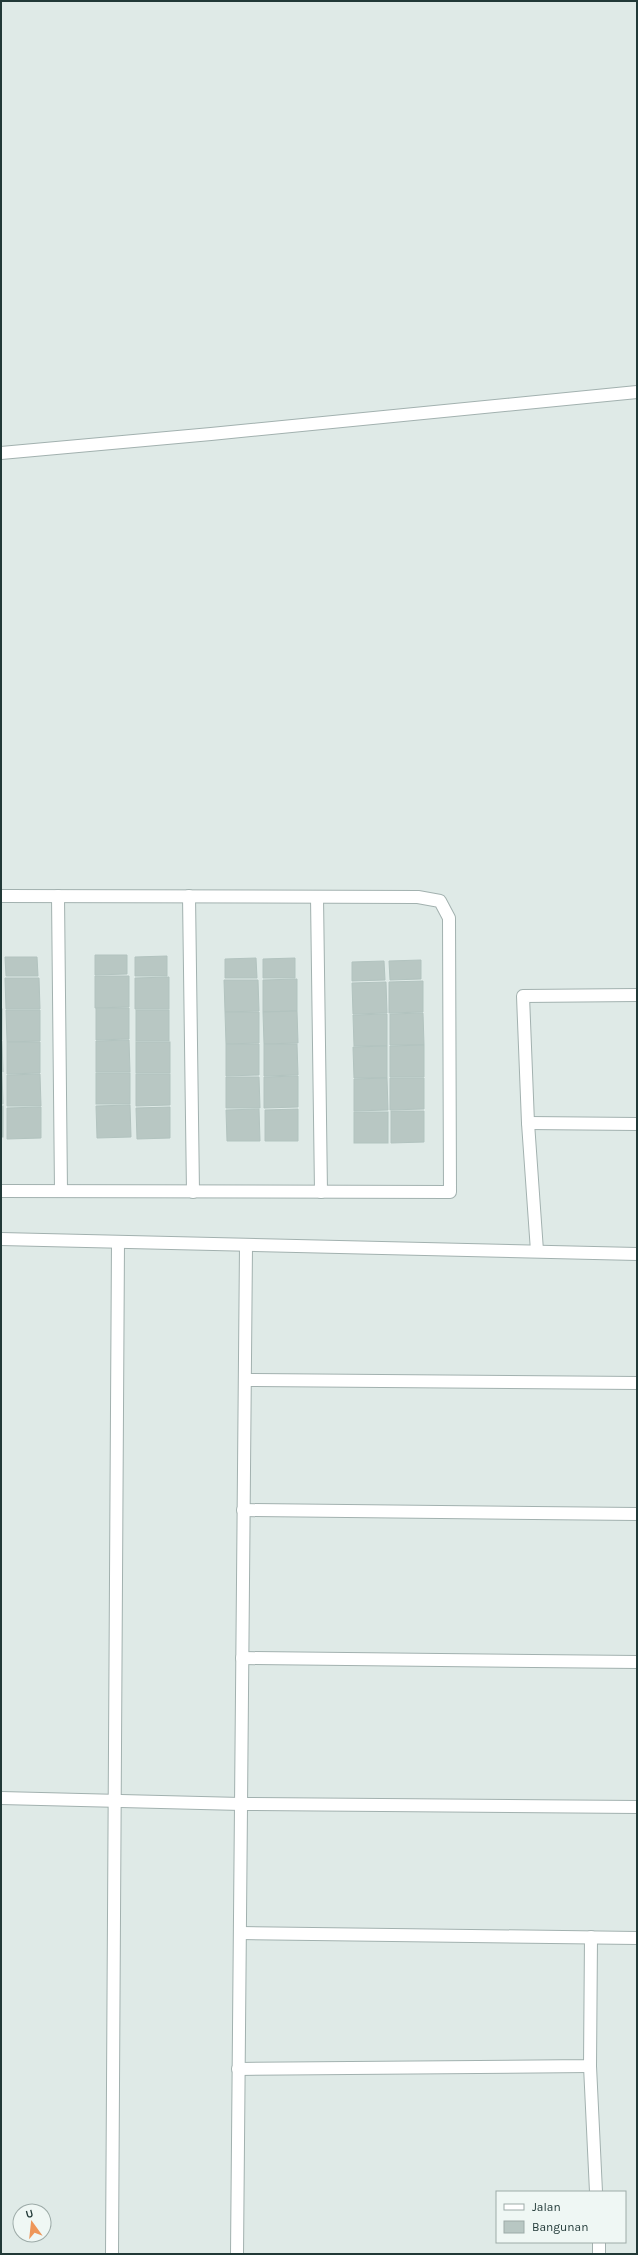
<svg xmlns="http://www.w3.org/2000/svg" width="638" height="2255" font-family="Karla,sans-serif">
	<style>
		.building { fill: #b8c7c3; stroke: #b2c3bf }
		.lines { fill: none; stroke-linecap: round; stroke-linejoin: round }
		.minor-casing { stroke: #a2b1af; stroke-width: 14 }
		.minor { stroke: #fff; stroke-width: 12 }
	</style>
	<rect width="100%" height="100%" fill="#dfeae7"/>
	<g class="building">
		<path d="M95 955H127V974L95 975Z"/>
		<path d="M167 956V976H135V957Z"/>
		<path d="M5 957H37L38 976H6Z"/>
		<path d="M256 958 257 978H225V959Z"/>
		<path d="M295 958V978H263V959Z"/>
		<path d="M421 960V979L390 980 389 961Z"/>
		<path d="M384 961 385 980 352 981V962Z"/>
		<path d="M95 976H129V1007L95 1008Z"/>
		<path d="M169 977V1009H135V978Z"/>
		<path d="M5 978H39L40 1009H6Z"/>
		<path d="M297 979V1011L263 1012V980Z"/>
		<path d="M224 980H258L259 1011 225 1012Z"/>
		<path d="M423 981V1012L389 1013V982Z"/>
		<path d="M386 982 387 1013 353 1014 352 983Z"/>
		<path d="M96 1008H129V1039L96 1040Z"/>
		<rect x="1" y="1009" width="1" height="31"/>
		<path d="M6 1010H40V1041L7 1042Z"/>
		<rect x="136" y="1010" width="33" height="31"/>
		<path d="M297 1011 298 1043 264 1044 263 1012Z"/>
		<path d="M225 1012H259V1043L226 1044Z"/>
		<path d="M423 1013 424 1045H390V1014Z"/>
		<path d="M387 1014V1046H354L353 1015Z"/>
		<path d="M129 1040 130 1072H96V1041Z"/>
		<path d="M1 1041H2L3 1072H1Z"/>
		<path d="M7 1042H40V1073L7 1074Z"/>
		<rect x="136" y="1042" width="34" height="31"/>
		<path d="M226 1044H259V1075L226 1076Z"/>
		<path d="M264 1044H297L298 1075 264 1076Z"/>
		<path d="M424 1045V1077H390V1046Z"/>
		<path d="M387 1046V1078H354L353 1047Z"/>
		<path d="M1 1073H2L3 1104H1Z"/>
		<rect x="96" y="1073" width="34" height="31"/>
		<path d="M40 1074 41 1106H7V1075Z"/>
		<path d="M136 1074H170V1105L136 1106Z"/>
		<path d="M298 1076V1107L264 1108V1077Z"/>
		<path d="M226 1077H259L260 1108H226Z"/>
		<path d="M387 1078 388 1110 354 1111V1079Z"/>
		<path d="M390 1078H424V1109L390 1110Z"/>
		<path d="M130 1105 131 1137 97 1138 96 1106Z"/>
		<rect x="1" y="1106" width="2" height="31"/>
		<path d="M41 1107V1138L7 1139V1108Z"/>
		<path d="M170 1107V1138L137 1139 136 1108Z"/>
		<path d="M259 1109 260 1141H227L226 1110Z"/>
		<path d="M298 1109V1141H265V1110Z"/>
		<path d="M391 1111H424V1142L391 1143Z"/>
		<rect x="354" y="1112" width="34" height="31"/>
	</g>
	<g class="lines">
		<defs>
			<g id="minor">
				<path d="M1 453 211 434 637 392"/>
				<path d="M1 896 418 897 440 901 449 918 450 1192 1 1191"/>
				<path d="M58 896 61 1191"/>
				<path d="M189 896 193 1192"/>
				<path d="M317 897 321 1192"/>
				<path d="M528 1123 637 1124"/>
				<path d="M1 1239 637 1254"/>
				<path d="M537 1251 528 1123 523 996 637 995"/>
				<path d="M245 1380 637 1383"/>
				<path d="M243 1510 637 1514"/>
				<path d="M242 1658 637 1662"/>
				<path d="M1 1798 241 1804 637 1807"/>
				<path d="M240 1933 637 1938"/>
				<path d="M590 2066 596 2192"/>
				<path d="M238 2069 590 2066 591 1937"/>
				<path d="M599 2242V2254"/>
				<path d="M112 2254 118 1242"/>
				<path d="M237 2254 246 1246"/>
			</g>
		</defs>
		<use href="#minor" class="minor-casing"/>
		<use href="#minor" class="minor"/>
	</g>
	<rect width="638" height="2255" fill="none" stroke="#213937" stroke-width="4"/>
	<rect x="496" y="2191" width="130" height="52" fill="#eff7f4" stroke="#9daba8"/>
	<rect x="504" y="2204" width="20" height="6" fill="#ffffff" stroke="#9daba8"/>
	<text x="532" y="2211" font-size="12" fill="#213937">Jalan</text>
	<rect x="504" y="2221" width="20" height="12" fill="#b8c7c3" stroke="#9daba8"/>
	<text x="532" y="2231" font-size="12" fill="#213937">Bangunan</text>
	<g transform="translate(32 2223) rotate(345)"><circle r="19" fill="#eff7f4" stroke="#9daba8"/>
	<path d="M0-3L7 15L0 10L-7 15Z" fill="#ee9659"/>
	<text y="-6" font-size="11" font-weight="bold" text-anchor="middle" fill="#213937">U</text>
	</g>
</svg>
